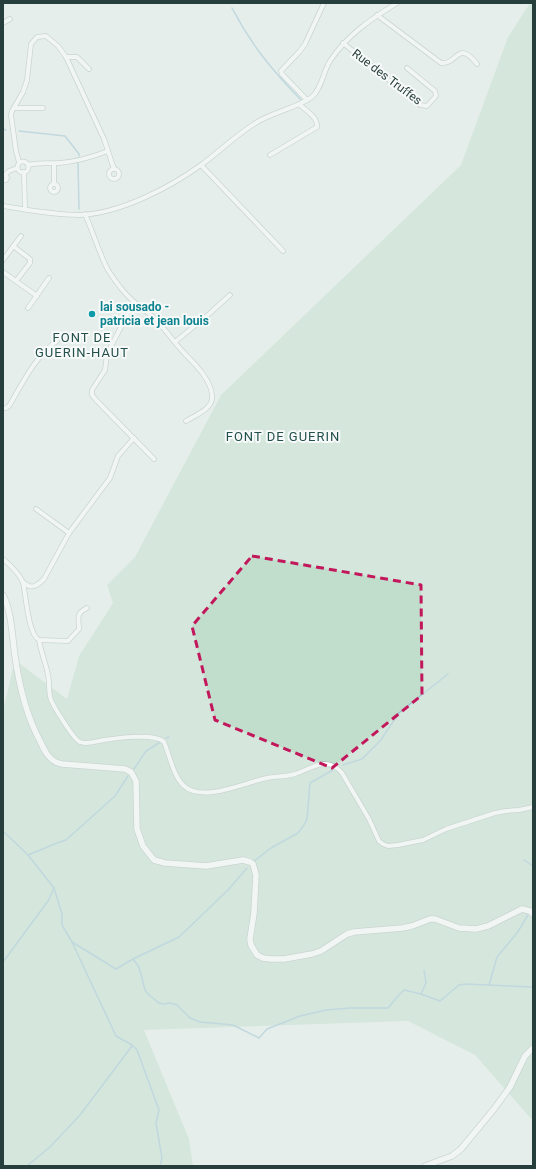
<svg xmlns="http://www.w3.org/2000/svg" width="536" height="1169" font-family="Roboto,sans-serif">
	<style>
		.green { fill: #c1ddcc }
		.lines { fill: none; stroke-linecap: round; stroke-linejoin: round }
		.stream { stroke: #93bdce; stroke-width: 1.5 }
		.minor-casing { stroke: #a9b6b3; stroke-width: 5.5 }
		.tertiary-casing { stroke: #a9b6b3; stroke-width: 7 }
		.minor { stroke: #fff; stroke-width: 4 }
		.tertiary { stroke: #fff; stroke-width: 5.5 }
		.marked { fill: none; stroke: #c2185b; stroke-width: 3; stroke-dasharray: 8 5; stroke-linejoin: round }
		.culture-dot { fill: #0f9aa8; stroke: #f7faf9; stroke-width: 1.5 }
		.labels { text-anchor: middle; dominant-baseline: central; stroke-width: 4; stroke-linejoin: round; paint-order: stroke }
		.street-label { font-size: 12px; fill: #263f3c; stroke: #f7faf9 }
		.culture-label { font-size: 12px; font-weight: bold; fill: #0d838f; stroke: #f7faf9; text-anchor: start }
		.neighbourhood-label { font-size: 13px; letter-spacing: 1px; fill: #23504b; stroke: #f7faf9 }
	</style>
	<rect width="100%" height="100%" fill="#e6eeeb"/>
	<path class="green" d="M530 3H533V1121L475 1055 408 1021 144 1030 189 1139 193 1166H3V710L15 660 67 699 79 656 113 603 107 585 135 557 221 395 461 165 508 37Z"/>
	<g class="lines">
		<g class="stream">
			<path d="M232 8C252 46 272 70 301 100"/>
			<path d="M3 129 6 130"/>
			<path d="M19 131 65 136 79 154V156"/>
			<path d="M78 163 79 209"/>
			<path d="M166 738 169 737"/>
			<path d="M343 765 362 759 380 741 399 713 448 674"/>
			<path d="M134 769 146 751 159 743"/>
			<path d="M3 831 28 855 54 888 62 914V925L72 942 116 1036 132 1045 137 1050 159 1110 156 1123 162 1158 160 1166"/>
			<path d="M28 855 57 843 66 840 115 796 128 776"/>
			<path d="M524 860 533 866"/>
			<path d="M253 862 271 848 298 833 304 825 307 819 310 783 333 770"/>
			<path d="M72 942 116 969 133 959 139 967 145 990 149 995 159 1003 163 1004 170 1003 177 1005 190 1018 200 1022 233 1025 259 1038 267 1029 300 1016 326 1010 350 1008H388L398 996 404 990 421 994 440 1001 459 985 466 984 533 987"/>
			<path d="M133 959 179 937 228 890 247 868"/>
			<path d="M3 962 48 901 54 888"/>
			<path d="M489 985 497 957 517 933 528 915"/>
			<path d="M421 994 426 983 424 970"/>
			<path d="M27 1166 50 1147 80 1115 132 1046"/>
		</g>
		<defs>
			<g id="minor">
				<path d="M377 15 441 63C458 65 457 39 477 64"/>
				<path d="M3 23 10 19"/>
				<path d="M343 43 420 105 427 106 436 96 435 91 407 68"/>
				<path d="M66 57H77L89 69"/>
				<path d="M307 100 282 74 281 71 300 51 305 44 324 3"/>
				<path d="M14 108H43"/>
				<path d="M270 155 317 127C318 117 305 110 299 104"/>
				<circle cx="23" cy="167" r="5.5"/>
				<path d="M19 162 16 151 11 115 12 111 23 92 27 80 31 44 37 37 46 36 58 46 66 57 104 139 114 169"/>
				<path d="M54 164V184"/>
				<path d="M28 165C39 162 49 164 59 163 76 162 92 157 108 151"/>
				<path d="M201 165 283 251"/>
				<circle cx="114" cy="174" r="5"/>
				<path d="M24 172 25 209"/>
				<path d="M5 175 9 171 17 168"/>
				<path d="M3 180H6L7 178 6 175H4"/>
				<circle cx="54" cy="188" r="4"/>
				<path d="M3 206C28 210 54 215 79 215 119 214 169 188 201 165 219 152 235 136 254 124 272 112 295 109 312 97 322 88 323 72 330 61 347 35 371 19 397 3"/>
				<path d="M85 214C93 232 99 253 108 270 115 281 124 293 133 301 141 307 149 313 156 320 167 331 175 344 186 355 196 365 213 382 212 398 212 409 194 416 186 421"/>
				<path d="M13 246 30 259V263L16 281"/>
				<path d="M3 260 21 236"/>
				<path d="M3 272 37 296"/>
				<path d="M134 302 107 354 105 370 92 390V395L96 400 154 459"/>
				<path d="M28 308 49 278"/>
				<path d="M175 342 209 314 230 295"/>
				<path d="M3 408H6L9 406C22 384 36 355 57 341"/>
				<path d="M36 509 69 533"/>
				<path d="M3 559C10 565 20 574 23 583 26 595 28 634 39 640L68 641 79 629C79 618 75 614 87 608"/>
				<path d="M23 582C31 590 37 586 44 579L69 533 110 478 118 456 134 438"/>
				<path d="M39 640C41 653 46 663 48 675 50 684 48 692 51 700 54 707 74 740 80 742 87 745 97 741 104 740 117 738 155 733 164 742 170 756 173 776 184 786 203 803 246 782 267 778 276 776 286 777 295 774 311 769 327 755 342 773L369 819 379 841 383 844 388 846 398 845 423 840 446 829 495 813 506 811 519 810 533 807"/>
			</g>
			<g id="tertiary">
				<path d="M3 595C12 613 12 636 15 656 19 685 26 715 40 741 45 752 50 762 62 764L125 769 131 772 136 781 137 829 143 846 154 860 165 863 206 866 243 860 250 862 253 864 256 875 254 913 250 939 251 945 257 955 263 958 271 959H284L312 954 321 951 347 934 354 932 402 928 412 926 430 919H435L459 928 476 929 488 926 522 909 530 911 533 914"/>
				<path d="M425 1166 452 1156 461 1149 494 1109 510 1087 525 1056 533 1048"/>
			</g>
		</defs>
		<use href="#minor" class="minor-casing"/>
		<use href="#tertiary" class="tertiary-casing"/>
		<use href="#minor" class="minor"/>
		<use href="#tertiary" class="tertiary"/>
	</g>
	<path d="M0 0H536V1169H0ZM252 556 421 585 422 695 332 768 215 720 192 626Z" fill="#e6eeeb" fill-opacity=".55" fill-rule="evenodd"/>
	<path class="marked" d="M252 556 421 585 422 695 332 768 215 720 192 626Z"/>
	<circle class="culture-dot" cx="92" cy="314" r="4"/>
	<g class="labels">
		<g class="street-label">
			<text transform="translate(387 77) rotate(37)">Rue des Truffes</text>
		</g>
		<g class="culture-label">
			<text x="100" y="307">lai sousado -<tspan x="100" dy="14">patricia et jean louis</tspan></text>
		</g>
		<g class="neighbourhood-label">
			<text x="82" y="337">FONT DE<tspan x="82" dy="15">GUERIN-HAUT</tspan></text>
			<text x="283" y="436">FONT DE GUERIN</text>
		</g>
	</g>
	<rect width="536" height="1169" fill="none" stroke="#263f3c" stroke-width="8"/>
</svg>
